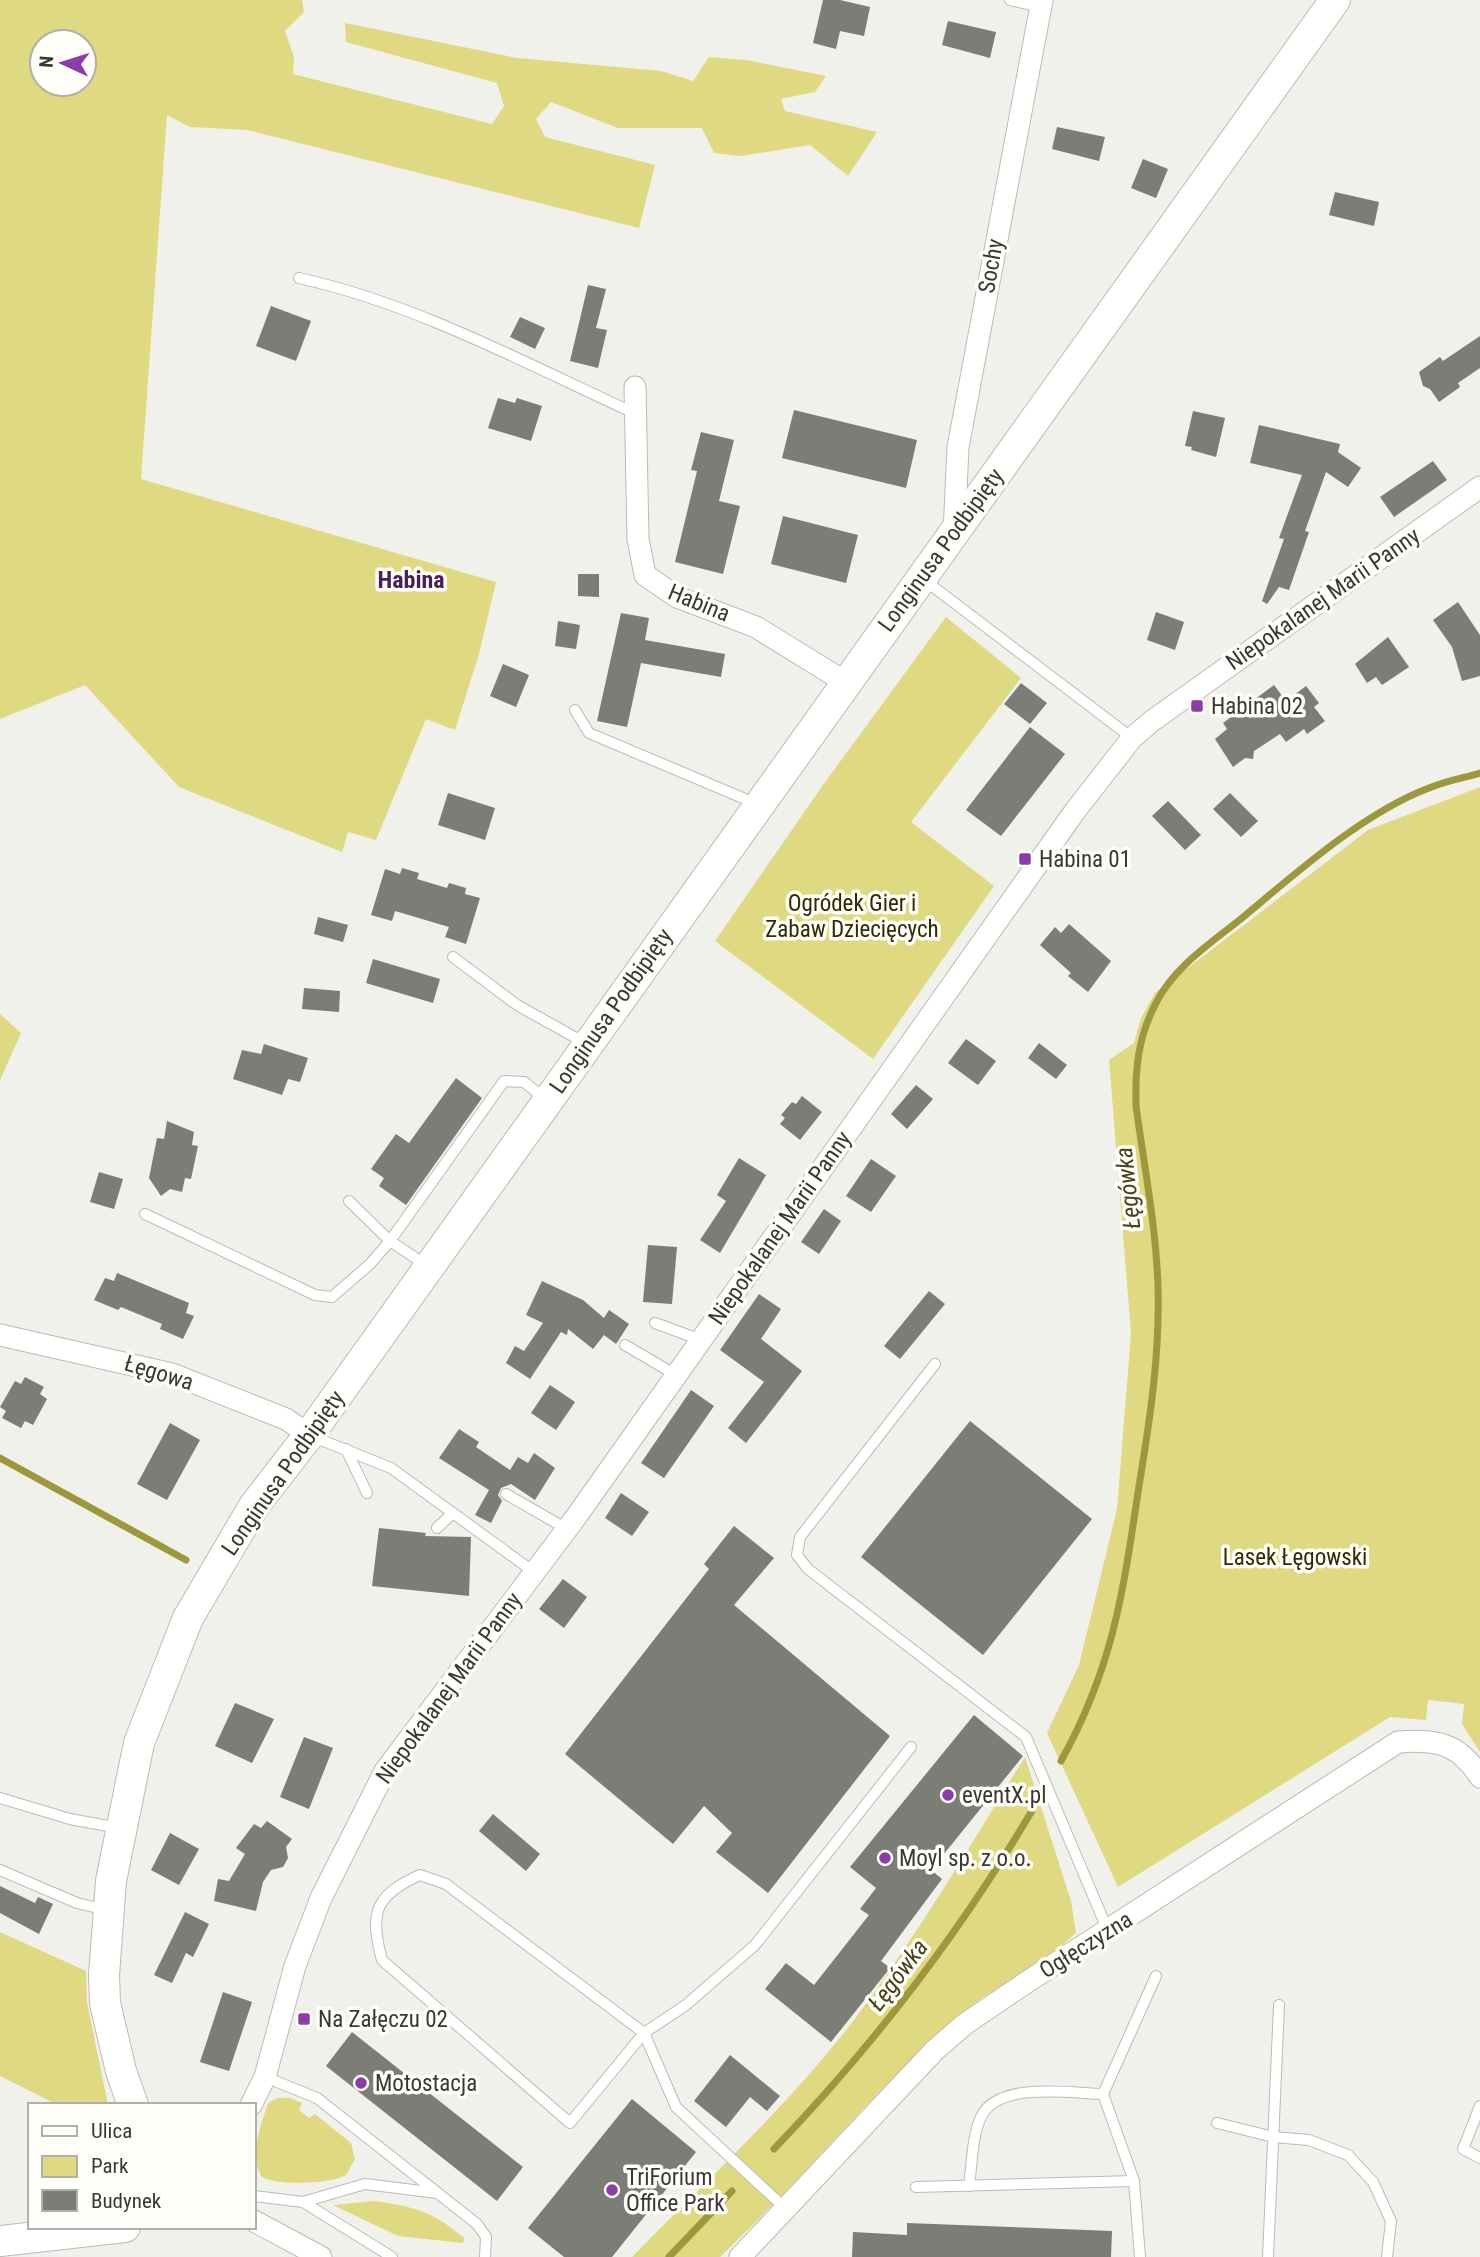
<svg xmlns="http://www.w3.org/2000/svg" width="1480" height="2257" font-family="'Roboto Condensed',sans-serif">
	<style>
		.green { fill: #dfd982; fill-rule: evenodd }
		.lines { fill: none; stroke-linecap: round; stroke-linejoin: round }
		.stream { stroke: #9e983d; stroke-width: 7 }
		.building { fill: #7d7d78 }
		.lane-casing { stroke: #bbbbb5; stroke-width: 12 }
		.street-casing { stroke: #bbbbb5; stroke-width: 23 }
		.secondary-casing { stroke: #bbbbb5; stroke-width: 32 }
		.lane { stroke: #fff; stroke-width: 10 }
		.street { stroke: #fff; stroke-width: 21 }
		.secondary { stroke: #fff; stroke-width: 30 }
		.poi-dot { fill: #8c3bab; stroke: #fffef9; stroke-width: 2.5 }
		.labels { text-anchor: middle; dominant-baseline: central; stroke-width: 7; stroke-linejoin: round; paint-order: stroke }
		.street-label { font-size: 23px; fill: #383836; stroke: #fffef9 }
		.poi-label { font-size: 23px; fill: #383836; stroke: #fffef9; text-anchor: start }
		.park-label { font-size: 23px; fill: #2f2c04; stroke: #fffef9 }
		.neighbourhood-label { font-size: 24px; font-weight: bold; fill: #462056; stroke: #fffef9 }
		.water-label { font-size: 24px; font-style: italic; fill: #44411b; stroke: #fffef9 }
	</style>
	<rect width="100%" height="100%" fill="#f1f1eb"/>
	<g class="green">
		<path d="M0 0H302L304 12 285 31 294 57 293 74 492 124 504 106 497 83 346 42 345 23 517 58 661 71 693 81 709 57 746 60 826 76 815 92 781 99 785 111 877 132 848 176 810 145 741 156 714 153 702 128H618L551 102 536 119 545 137 655 165 639 228 247 130 190 127 167 115 141 479 496 582 479 654 455 730 426 719 376 840 348 832 342 852 179 787 85 685 0 719ZM42 42H84V84H42Z"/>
		<path d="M946 617 1021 678 911 822 994 886 873 1059 715 941 823 785Z"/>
		<path d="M1480 787V1752L1462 1724 1464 1704 1428 1700 1426 1720 1390 1717 1118 1887 1047 1733 1079 1665 1117 1509 1131 1333 1109 1060 1134 1043 1141 1018 1155 993 1368 830Z"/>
		<path d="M0 1014 21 1033 0 1080Z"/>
		<path d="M1025 1757 1071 1901 1076 1933C1040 1966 988 1989 951 2022 869 2096 800 2182 720 2257H632C708 2179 791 2103 857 2016 918 1934 971 1844 1025 1757Z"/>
		<path d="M0 1932 86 1971 87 2002 108 2105H58L0 2076Z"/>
		<path d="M278 2098H290L302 2103 299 2110 309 2118 315 2114 351 2143 355 2159 346 2175C332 2184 276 2186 262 2177 248 2155 261 2126 268 2103Z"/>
		<path d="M374 2201C415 2207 432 2211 464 2238L463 2243 398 2236 333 2205Z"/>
	</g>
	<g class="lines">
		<g class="stream">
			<path d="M0 1458 186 1560"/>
			<path d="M1061 1761C1114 1665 1123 1592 1139 1486 1150 1419 1160 1354 1158 1286 1156 1226 1144 1165 1136 1106 1135 1069 1138 1037 1156 1003 1174 967 1211 943 1242 918 1296 873 1363 813 1429 788 1445 781 1463 778 1480 773"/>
			<path d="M774 2149C873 2046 960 1933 1033 1809"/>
			<path d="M669 2257 732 2191"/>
		</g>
	</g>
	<g class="building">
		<path d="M823 0H840L870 7 864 36 840 31 836 49 813 43Z"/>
		<path d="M948 21 996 32 990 58 942 45Z"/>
		<path d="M1057 127 1105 137 1099 161 1052 149Z"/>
		<path d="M1143 159 1168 169 1156 198 1131 188Z"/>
		<path d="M1335 192 1379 202 1374 226 1329 215Z"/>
		<path d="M588 285 606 289 596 328 607 330 598 368 570 361Z"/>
		<path d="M271 306 311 321 296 361 256 346Z"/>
		<path d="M520 317 545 328 535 349 510 337Z"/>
		<path d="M1480 336V368L1458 383 1460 387 1439 402 1430 389 1423 386 1419 372 1440 357 1443 361Z"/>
		<path d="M498 398 515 403 517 398 542 406 531 441 488 428Z"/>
		<path d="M794 410 917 440 906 488 782 458Z"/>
		<path d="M1193 411 1225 418 1216 457 1191 450 1192 447 1185 446Z"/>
		<path d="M1259 425 1340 444 1338 452 1361 468 1348 487 1326 472 1305 531 1309 532 1289 590 1279 587 1267 604 1262 601 1284 539 1279 538 1302 475 1250 463Z"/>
		<path d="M701 432 734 440 719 501 740 506 723 574 675 562 697 471 691 470Z"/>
		<path d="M1433 461 1447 480 1394 517 1380 497Z"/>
		<path d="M783 516 858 535 846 583 771 564Z"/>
		<path d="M578 574H599V597L578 596Z"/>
		<path d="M1458 602 1480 635V676L1462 681 1452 647 1433 620Z"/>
		<path d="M1156 612 1184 622 1175 650 1147 640Z"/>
		<path d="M621 613 649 618 645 640 725 654 721 677 641 663 627 727 597 721Z"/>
		<path d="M558 621 580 625 576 649 555 646Z"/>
		<path d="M1388 637 1409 667 1382 685 1376 677 1367 683 1355 664Z"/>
		<path d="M503 664 529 675 516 707 490 696Z"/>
		<path d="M1021 683 1047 703 1030 724 1004 704Z"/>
		<path d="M1274 685 1286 701 1306 686 1319 703 1314 707 1325 721 1307 734 1304 729 1286 742 1280 734 1254 751 1253 759 1245 758 1233 767 1215 739 1227 729 1223 723Z"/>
		<path d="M1030 727 1065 754 1001 836 966 810Z"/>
		<path d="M448 793 495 808 485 840 438 825Z"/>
		<path d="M1230 793 1258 821 1241 837 1213 809Z"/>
		<path d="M1168 801 1201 835 1185 850 1152 816Z"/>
		<path d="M402 868 419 873 417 879 447 888 449 883 466 888 465 894 480 898 466 944 445 937 449 927 395 911 392 921 371 915 385 869 400 874Z"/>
		<path d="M318 917 348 925 343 942 314 934Z"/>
		<path d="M1069 924 1111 961 1088 992 1068 976 1071 973 1040 945 1055 927 1061 933Z"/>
		<path d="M373 959 440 979 433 1003 366 983Z"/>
		<path d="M304 988 340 991 339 1012 302 1009Z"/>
		<path d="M966 1039 996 1061 978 1085 948 1063Z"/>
		<path d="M1039 1043 1067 1065 1056 1079 1028 1058Z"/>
		<path d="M264 1044 308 1058 300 1082 288 1079 282 1095 233 1079 242 1050 261 1054Z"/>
		<path d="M456 1078 482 1098 406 1205 379 1186 384 1178 371 1169 396 1134 409 1143Z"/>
		<path d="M916 1085 933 1099 907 1129 891 1114Z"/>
		<path d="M802 1096 822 1112 800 1140 780 1124 785 1118 781 1115 792 1102 796 1104Z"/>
		<path d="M167 1121 194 1132 192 1145 198 1146 191 1179 185 1178 182 1192 170 1189 161 1196 149 1178 157 1138 164 1139Z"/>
		<path d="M739 1158 766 1175 720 1253 700 1240 726 1201 717 1195Z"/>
		<path d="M871 1159 896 1176 871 1212 846 1196Z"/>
		<path d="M99 1172 123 1179 114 1209 90 1202Z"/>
		<path d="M824 1209 841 1221 819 1254 801 1242Z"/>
		<path d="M648 1245 677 1247 672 1304 643 1302Z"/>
		<path d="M117 1273 189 1303 186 1313 194 1316 183 1339 160 1329 162 1324 121 1307 118 1310 94 1300 105 1278 114 1281Z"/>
		<path d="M542 1281 583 1300 604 1318 609 1310 629 1324 616 1344 604 1335 593 1349 568 1329 567 1335 561 1332 530 1379 506 1363 515 1346 524 1351 543 1323 526 1315Z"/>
		<path d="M929 1291 945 1304 900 1359 884 1346Z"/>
		<path d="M759 1294 781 1309 761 1339 802 1371 746 1443 728 1428 764 1382 720 1350Z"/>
		<path d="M25 1377 44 1387 40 1394 47 1399 33 1425 25 1421 21 1428 2 1418 6 1411 0 1407 15 1381 21 1384Z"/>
		<path d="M550 1385 575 1402 556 1430 531 1413Z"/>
		<path d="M691 1390 714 1406 664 1478 641 1463Z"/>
		<path d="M970 1421 1092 1519 983 1655 861 1557Z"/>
		<path d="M170 1423 200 1440 167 1500 137 1484Z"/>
		<path d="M459 1429 479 1442 476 1447 510 1470 518 1457 528 1463 534 1453 555 1468 535 1500 511 1484 501 1488 498 1495 502 1501 491 1523 475 1515 489 1490 439 1458Z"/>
		<path d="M621 1493 649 1512 632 1536 605 1518Z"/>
		<path d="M734 1526 774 1558 734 1605 890 1736 768 1893 716 1852 732 1833 704 1806 673 1844 565 1754 709 1569 704 1564Z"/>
		<path d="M379 1528 426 1533 425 1536 471 1537 469 1596 372 1586Z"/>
		<path d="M563 1579 587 1597 564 1628 539 1609Z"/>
		<path d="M235 1703 274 1719 252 1763 215 1746Z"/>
		<path d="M974 1715 1023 1756 931 1870 942 1879 881 1961 890 1968 831 2042 765 1989 786 1963 814 1985 869 1915 860 1909 876 1888 850 1867Z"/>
		<path d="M304 1737 333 1748 309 1809 280 1797Z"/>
		<path d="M493 1814 540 1854 526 1871 479 1831Z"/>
		<path d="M267 1821 292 1839 286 1847 288 1858 283 1867 271 1870 263 1882 256 1911 214 1901 218 1879 229 1881 245 1854 236 1848 254 1824 261 1828Z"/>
		<path d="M170 1833 199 1849 179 1885 151 1870Z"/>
		<path d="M0 1886 35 1903 38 1897 53 1904 39 1934 0 1913Z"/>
		<path d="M185 1912 209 1924 193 1957 186 1953 172 1983 154 1975Z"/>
		<path d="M223 1992 252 2002 229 2071 200 2062Z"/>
		<path d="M352 2032 523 2167 497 2201 326 2066Z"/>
		<path d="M730 2055 780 2096 767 2111 750 2097 726 2127 694 2101Z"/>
		<path d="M632 2099 696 2152 612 2257H564L528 2228Z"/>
		<path d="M907 2223 1112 2231 1111 2257H852L853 2232 907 2235Z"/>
	</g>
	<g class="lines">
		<defs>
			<g id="lane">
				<path d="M1010 0 1041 7"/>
				<path d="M299 278C416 304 525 363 634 413"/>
				<path d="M923 579 1132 738"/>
				<path d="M575 710 589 733 757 804"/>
				<path d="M453 957 517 1005 587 1044"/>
				<path d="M349 1201 390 1241 426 1265"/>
				<path d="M145 1214 315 1295 332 1297 370 1264 390 1241 504 1081 524 1082 547 1100"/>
				<path d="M655 1323 701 1340"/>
				<path d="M625 1345 676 1375"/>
				<path d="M935 1364 800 1537 797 1555 808 1569 1026 1737 1108 1931"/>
				<path d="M311 1436 391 1468 534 1572"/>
				<path d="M346 1449 367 1493"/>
				<path d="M506 1494 567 1529"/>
				<path d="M437 1528 452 1514"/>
				<path d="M0 1798 70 1819 119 1828"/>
				<path d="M0 1870 77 1903 106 1910"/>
				<path d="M265 2077 317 2098 477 2224 486 2237 485 2257"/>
				<path d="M1480 2106 1463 2149 1480 2158"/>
				<path d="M1217 2123 1273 2137 1309 2140 1348 2155 1373 2182 1391 2221 1387 2257"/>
				<path d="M1134 2181 1103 2094 1156 1976"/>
				<path d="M969 2186C972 2165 972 2136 981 2117 998 2081 1070 2093 1103 2094"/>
				<path d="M916 2187 1134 2181 1140 2257"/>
				<path d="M254 2196 303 2202 392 2257"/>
				<path d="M303 2202 365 2184 437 2193"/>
				<path d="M786 2209 676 2107 644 2033 446 1884 420 1875C375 1895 369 1913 382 1960L570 2123 644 2033 686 2005 755 1945 911 1747"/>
				<path d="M1268 2257 1279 2005"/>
			</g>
			<g id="street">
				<path d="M635 387 638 539 645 575 677 597 756 627 845 682"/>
				<path d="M954 534 958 447 1042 0"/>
				<path d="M0 1335 172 1374 286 1419 309 1435"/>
				<path d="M251 2105 265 2077 295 1966 321 1898 385 1771 576 1517 1075 811 1132 738 1152 721 1480 487"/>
				<path d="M254 2221 321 2257"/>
				<path d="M740 2257 935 2050 965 2024 1027 1982 1398 1742C1436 1739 1459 1743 1480 1777"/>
			</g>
			<g id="secondary">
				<path d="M133 2105 121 2071 105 2003 104 1975 111 1881 139 1743 188 1618 254 1506 309 1435 1335 0"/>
				<path d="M0 2241 125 2227"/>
			</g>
		</defs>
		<use href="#lane" class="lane-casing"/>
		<use href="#street" class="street-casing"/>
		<use href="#secondary" class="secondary-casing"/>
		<use href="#lane" class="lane"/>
		<use href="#street" class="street"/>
		<use href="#secondary" class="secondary"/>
	</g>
	<g class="poi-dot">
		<rect x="1190" y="699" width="14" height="14" rx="3.5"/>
		<rect x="1018" y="852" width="14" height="14" rx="3.5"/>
		<circle cx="948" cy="1795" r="7"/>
		<circle cx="885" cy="1858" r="7"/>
		<rect x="297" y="2012" width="14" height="14" rx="3.5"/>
		<circle cx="361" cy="2083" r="7"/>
		<circle cx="612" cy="2190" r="7"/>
	</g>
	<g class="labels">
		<g class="street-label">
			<text transform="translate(991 266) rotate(-80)">Sochy</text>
			<text transform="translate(941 550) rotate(-54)">Longinusa Podbipięty</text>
			<text transform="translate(1323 599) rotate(-35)">Niepokalanej Marii Panny</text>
			<text transform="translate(699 603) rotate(22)">Habina</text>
			<text transform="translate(611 1011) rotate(-55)">Longinusa Podbipięty</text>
			<text transform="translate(780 1228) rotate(-55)">Niepokalanej Marii Panny</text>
			<text transform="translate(159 1373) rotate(17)">Łęgowa</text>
			<text transform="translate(283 1473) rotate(-55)">Longinusa Podbipięty</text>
			<text transform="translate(449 1688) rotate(-54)">Niepokalanej Marii Panny</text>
			<text transform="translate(1086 1945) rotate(-32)">Ogłęczyzna</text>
		</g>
		<g class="poi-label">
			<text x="1211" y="706">Habina 02</text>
			<text x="1039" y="859">Habina 01</text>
			<text x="962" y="1795">eventX.pl</text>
			<text x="899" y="1858">Moyl sp. z o.o.</text>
			<text x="318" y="2019">Na Załęczu 02</text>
			<text x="375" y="2083">Motostacja</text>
			<text x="626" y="2177">TriForium<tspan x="626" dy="26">Office Park</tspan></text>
		</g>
		<g class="park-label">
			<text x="852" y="903">Ogródek Gier i<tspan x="852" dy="26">Zabaw Dziecięcych</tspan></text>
			<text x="1295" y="1557">Lasek Łęgowski</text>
		</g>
		<g class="neighbourhood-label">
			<text x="411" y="580">Habina</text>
		</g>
		<g class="water-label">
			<text transform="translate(1128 1188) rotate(-96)">Łęgówka</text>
			<text transform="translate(898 1975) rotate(-53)">Łęgówka</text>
		</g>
	</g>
	<rect x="28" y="2103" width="228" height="126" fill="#fffef9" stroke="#afafab" stroke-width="2"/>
	<rect x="42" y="2126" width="35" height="10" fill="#ffffff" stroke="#afafab" stroke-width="2"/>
	<text x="91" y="2138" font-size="21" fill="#383836">Ulica</text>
	<rect x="42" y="2156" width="35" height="21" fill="#dfd982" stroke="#afafab" stroke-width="2"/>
	<text x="91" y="2173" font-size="21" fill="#383836">Park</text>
	<rect x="42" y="2190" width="35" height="21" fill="#7d7d78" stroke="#afafab" stroke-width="2"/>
	<text x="91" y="2208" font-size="21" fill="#383836">Budynek</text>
	<g transform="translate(63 63) rotate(274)"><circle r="33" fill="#fffef9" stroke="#afafab" stroke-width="2"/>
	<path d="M0-5L12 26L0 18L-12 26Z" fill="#8c3bab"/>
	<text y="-10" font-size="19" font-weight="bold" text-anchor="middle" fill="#383836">N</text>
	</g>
</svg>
